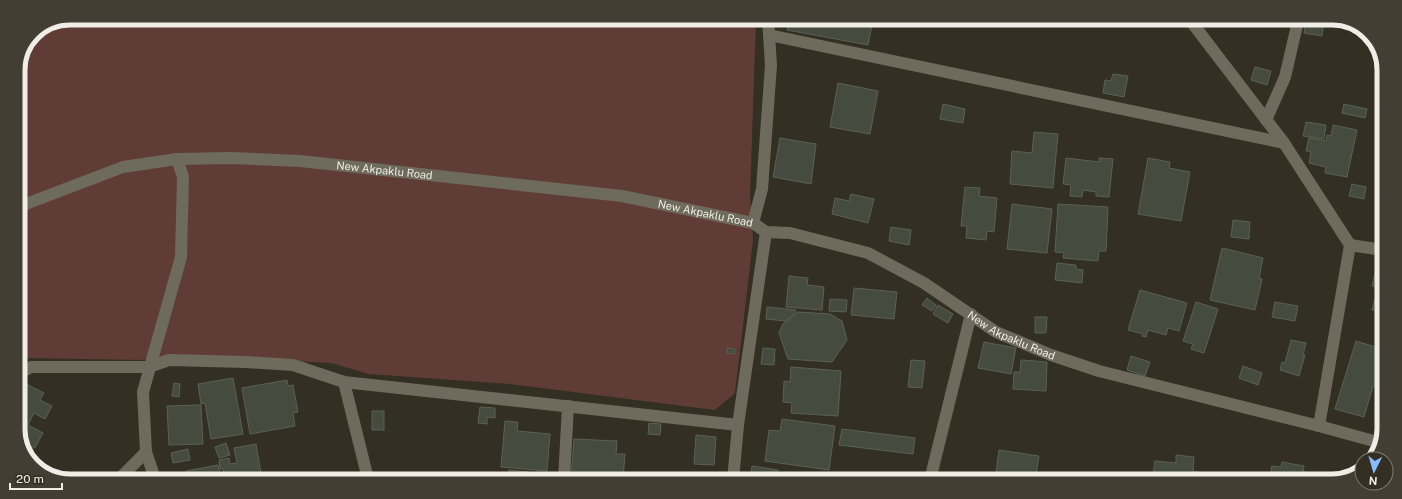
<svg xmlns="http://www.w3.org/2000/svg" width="1402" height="499" font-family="'Public Sans',sans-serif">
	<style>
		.green { fill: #603c36 }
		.building { fill: #454b3e; stroke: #5b6154 }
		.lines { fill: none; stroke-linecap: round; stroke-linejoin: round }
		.street { stroke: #6e6a5c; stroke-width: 12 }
		.labels { text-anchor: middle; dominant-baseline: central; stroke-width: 4; stroke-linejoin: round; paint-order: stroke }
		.street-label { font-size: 11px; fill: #efede5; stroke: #332f23 }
		.rim { fill: none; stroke: #efede5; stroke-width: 5 }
	</style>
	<rect width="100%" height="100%" fill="#332f23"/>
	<path class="green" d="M70 18 756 19 750 196 753 240 735 393 715 410 510 384 369 374 331 363 185 355 143 360 24 358 18 360V67L33 33Z"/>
	<g class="building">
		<path d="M789 20H873L868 45 787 30Z"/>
		<path d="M1306 21H1324L1322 36 1304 33Z"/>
		<path d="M1255 67 1271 71 1267 85 1251 80Z"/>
		<path d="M1113 74 1128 76 1124 97 1103 93 1105 80 1111 81Z"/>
		<path d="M838 83 878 91 870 134 830 127Z"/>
		<path d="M943 104 965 109 963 123 940 119Z"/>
		<path d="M1344 104 1367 109 1365 118 1342 113Z"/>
		<path d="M1306 122 1326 125 1324 139 1303 136Z"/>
		<path d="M1333 125 1357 130 1347 177 1325 173 1326 167 1309 163 1311 152 1306 151 1309 138 1326 141 1327 135 1331 136Z"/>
		<path d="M1034 132 1058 134 1053 188 1010 184 1012 151 1032 153Z"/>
		<path d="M780 138 816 144 811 184 773 177Z"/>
		<path d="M1066 158 1099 162V158L1113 159 1109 197 1096 196V192L1083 190 1082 197 1070 196 1071 185 1063 184Z"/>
		<path d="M1148 158 1170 162 1169 168 1190 172 1181 221 1138 214Z"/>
		<path d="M1382 180 1383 181V190L1378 186Z"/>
		<path d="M1352 184 1366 187 1364 199 1349 196Z"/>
		<path d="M965 187 980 188 979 196 997 198 994 232 987 231 986 240 966 238 967 226H961Z"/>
		<path d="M851 194 874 199 868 223 832 214 835 198 849 201Z"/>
		<path d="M1012 204 1052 209 1047 253 1007 249Z"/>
		<path d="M1058 204 1108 207 1106 251H1099L1098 261 1063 258 1064 253 1055 252Z"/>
		<path d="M1233 220 1250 222 1249 239 1231 237Z"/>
		<path d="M891 227 911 230 909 245 889 241Z"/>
		<path d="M1222 248 1263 258 1259 278 1262 279 1255 310 1210 300Z"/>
		<path d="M1057 263 1076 265V269L1083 270 1082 283 1055 280Z"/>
		<path d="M1376 269 1382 271V312L1372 310 1378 287 1372 286Z"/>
		<path d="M789 276 808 278 807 285 824 287 822 310 786 307Z"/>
		<path d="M854 288 897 292 894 319 851 315Z"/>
		<path d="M1140 290 1187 303 1179 331 1168 328 1166 335 1148 330 1146 337 1142 336 1143 334 1128 330Z"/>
		<path d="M927 298 936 305 932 311 922 305Z"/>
		<path d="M830 299 847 300 846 312 829 311Z"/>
		<path d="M1196 302 1218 309 1204 353 1191 349 1193 344 1183 341Z"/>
		<path d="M1275 302 1298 306 1295 321 1272 317Z"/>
		<path d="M938 305 953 314 948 323 933 314Z"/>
		<path d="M767 307 796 310 795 313 786 321 766 319Z"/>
		<path d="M798 312 830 314 842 321 847 340 832 362 788 359 779 333 783 324Z"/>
		<path d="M1035 317H1047L1046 333H1035Z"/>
		<path d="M1291 340 1306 343 1303 355H1305L1299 376 1280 370 1282 362 1285 363Z"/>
		<path d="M1356 341 1382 349V389L1373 386 1364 417 1335 409Z"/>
		<path d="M984 342 1016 348 1011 374 978 368Z"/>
		<path d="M727 348 735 349 734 354 727 353Z"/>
		<path d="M763 348 775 349 774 365 761 364Z"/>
		<path d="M1131 356 1150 362 1145 376 1127 370Z"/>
		<path d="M911 360 925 361 922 388 908 387Z"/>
		<path d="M1021 360 1047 362 1046 391 1013 389 1014 372H1020Z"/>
		<path d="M1243 366 1262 373 1258 385 1239 378Z"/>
		<path d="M791 367 841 371 838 416 791 413 792 403 783 402 784 381 790 382Z"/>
		<path d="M233 378 243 434 211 439 205 403 201 404 198 384Z"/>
		<path d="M287 380 288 386 293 385 298 412 293 413 295 426 250 434 242 388Z"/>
		<path d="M22 382 44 393 40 400 52 406 45 419 34 413 28 425 43 433 35 448 26 444 25 445 22 444 18 433V386L19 387Z"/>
		<path d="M174 383 180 384 179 397 172 396Z"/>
		<path d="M201 405 203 444 169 445 167 406Z"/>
		<path d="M480 407 495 408V418L487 417V424L478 423Z"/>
		<rect x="372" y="411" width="12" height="19"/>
		<path d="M782 419 835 426 829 470 765 461 769 430 780 431Z"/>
		<path d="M505 421 518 422 517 431 550 434 547 471 501 467Z"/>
		<path d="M649 423 661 424 660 435 648 434Z"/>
		<path d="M842 429 915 438 913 454 839 445Z"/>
		<path d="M696 435 716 437 714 465 694 464Z"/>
		<path d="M574 439 617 441 616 454H625L623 480 571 479Z"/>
		<path d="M226 443 230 455 219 458 215 447Z"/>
		<path d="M256 444 262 479H225L223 469H220L219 460 229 458 230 464 237 463 234 448Z"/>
		<path d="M188 449 190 460 173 463 171 453Z"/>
		<path d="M999 450 1039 456 1035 480H995Z"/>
		<path d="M1176 455 1194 457 1193 471 1205 473 1204 481H1152L1155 461 1176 463Z"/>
		<path d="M31 459 63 478H53L30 461Z"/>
		<path d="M1282 462 1304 466 1303 472 1312 473 1310 481H1269L1272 466 1281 467Z"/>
		<path d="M218 465 221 479H187L186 471Z"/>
		<path d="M752 466 778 470 777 480H750Z"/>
		<path d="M509 470 529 472V479H508Z"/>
		<path d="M886 474 912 478 911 480H885Z"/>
		<path d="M635 476 647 478 646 480H634Z"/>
	</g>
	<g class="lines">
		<g class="street">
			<path d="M1190 20 1284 143 1350 245 1319 426"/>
			<path d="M769 35 1284 143"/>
			<path d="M1266 120 1285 77 1298 21"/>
			<path id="s1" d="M18 207 123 167 177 159 231 158 300 161 622 196 753 223 766 232 790 233 868 253 924 283 996 332 1051 355 1099 371 1319 426 1381 443"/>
			<path d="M753 223 762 189 771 65 768 19"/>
			<path d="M1350 245 1383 250"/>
			<path d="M18 374 31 367H149L169 360 246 362 293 365 344 382 738 425"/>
			<path d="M344 382 368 479"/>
			<path d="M146 452 155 479"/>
			<path d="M120 478 146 452 143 392 181 257 183 177 177 159"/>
			<path d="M564 479 568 406"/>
			<path d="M733 480 738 425 766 232"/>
			<path d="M930 480 971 314"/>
		</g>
	</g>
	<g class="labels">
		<g class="street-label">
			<text stroke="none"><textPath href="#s1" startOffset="375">New Akpaklu Road</textPath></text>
			<text stroke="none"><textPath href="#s1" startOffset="699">New Akpaklu Road</textPath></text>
			<text stroke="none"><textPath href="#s1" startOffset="1034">New Akpaklu Road</textPath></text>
		</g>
	</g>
	<path d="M0 0H1402V499H0ZM70 25H1332A45 45 0 0 1 1377 70V429A45 45 0 0 1 1332 474H70A45 45 0 0 1 25 429V70A45 45 0 0 1 70 25Z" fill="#423e33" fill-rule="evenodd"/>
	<path class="rim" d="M70 25H1332A45 45 0 0 1 1377 70V429A45 45 0 0 1 1332 474H70A45 45 0 0 1 25 429V70A45 45 0 0 1 70 25Z"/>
	<g transform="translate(1374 471) rotate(185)"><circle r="19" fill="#332f23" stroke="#7e7b71"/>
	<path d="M0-3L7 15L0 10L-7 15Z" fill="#88bafc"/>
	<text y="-6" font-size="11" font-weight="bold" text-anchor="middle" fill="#efede5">N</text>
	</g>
	<path d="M10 483v6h52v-6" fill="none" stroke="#efede5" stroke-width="2"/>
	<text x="16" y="483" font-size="12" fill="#efede5" stroke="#332f23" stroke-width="3" paint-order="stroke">20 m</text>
</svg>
